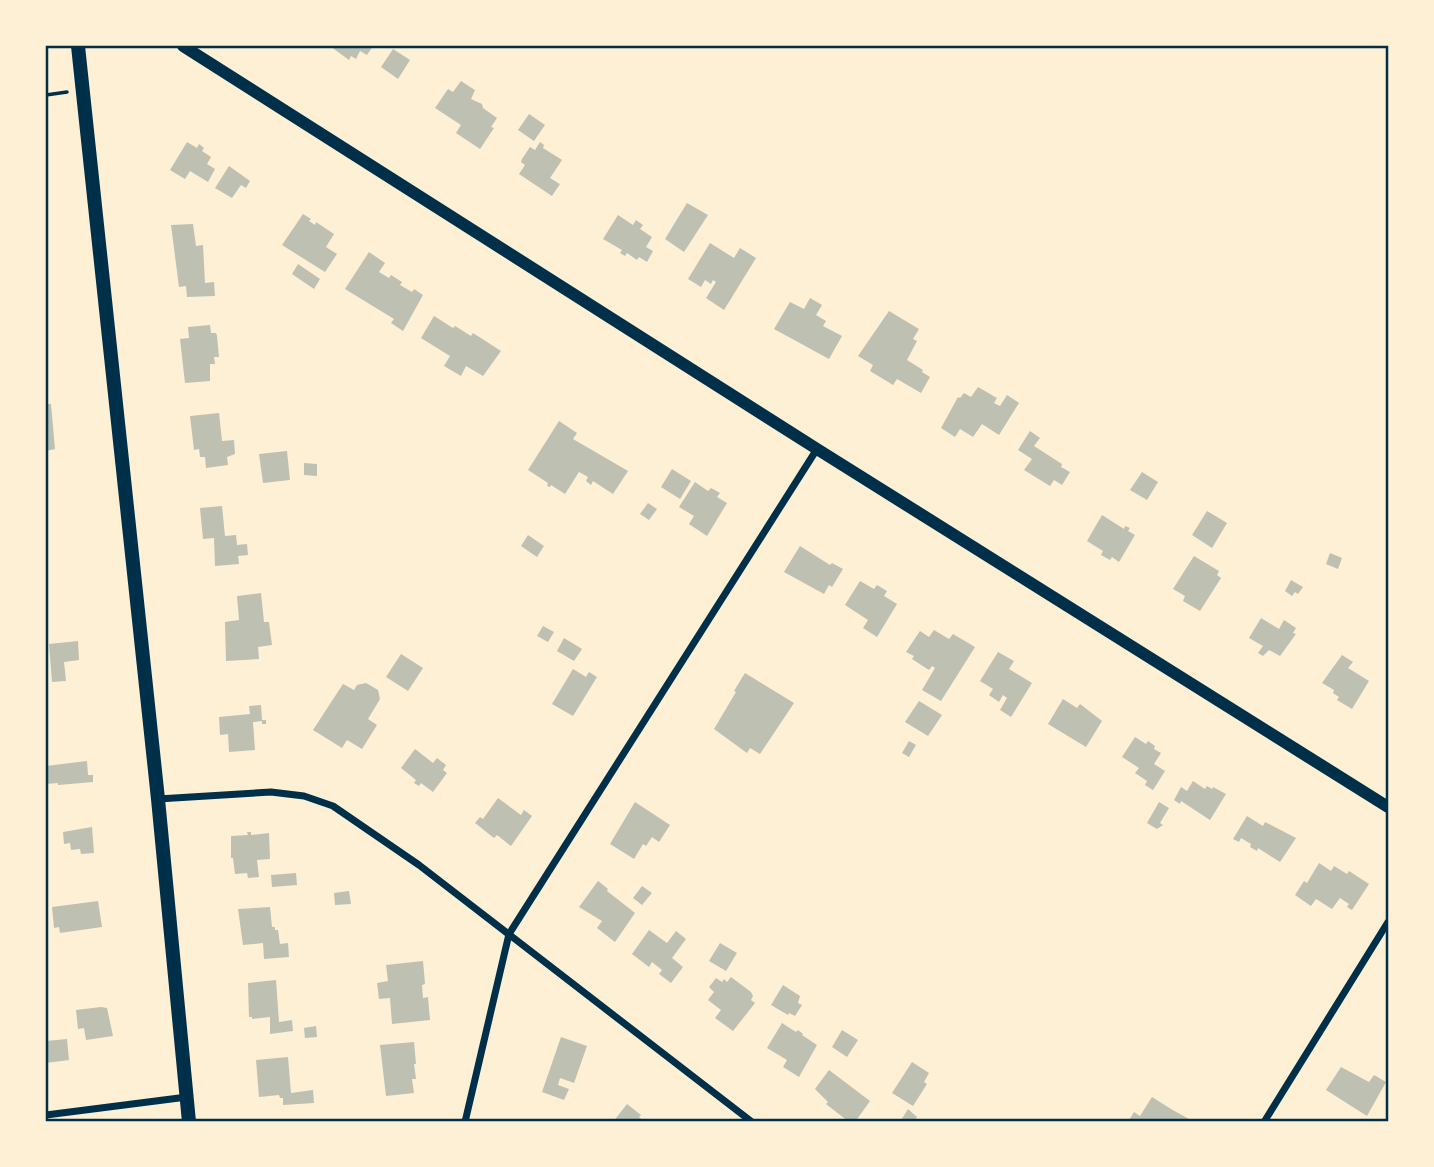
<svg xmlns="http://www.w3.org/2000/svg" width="1434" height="1167" font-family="'Varela Round',sans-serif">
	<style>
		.building { fill: #bec0b2 }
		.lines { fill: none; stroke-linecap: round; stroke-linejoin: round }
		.path { stroke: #003049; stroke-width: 3.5 }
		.minor { stroke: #003049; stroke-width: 7 }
		.tertiary { stroke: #003049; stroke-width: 12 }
		.secondary { stroke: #003049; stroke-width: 14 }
		.neatline { fill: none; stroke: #003049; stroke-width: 2.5 }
	</style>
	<rect width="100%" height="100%" fill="#fdf0d5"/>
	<g class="building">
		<path d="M330 46H373L367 55 360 51 356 59 351 56 349 60Z"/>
		<path d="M393 49 410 60 398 79 381 67Z"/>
		<path d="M461 81 475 90 471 99 482 104 483 108 497 118 491 127 494 128 480 149 456 133 461 125 435 108 448 89 453 92Z"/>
		<path d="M529 114 545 125 534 141 518 130Z"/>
		<path d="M187 142 197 148 199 144 204 148 202 151 211 157 207 164 215 169 208 182 190 171 185 179 170 170Z"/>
		<path d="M540 142 544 145 543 148 562 160 550 178 560 184 552 196 519 174 525 165 521 162 522 159 530 147 535 150Z"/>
		<path d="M229 166 250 181 246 188 241 185 232 198 215 188Z"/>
		<path d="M687 203 708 215 684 252 665 239Z"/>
		<path d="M303 214 311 219 309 221 315 225 316 222 334 234 326 247 337 254 325 272 282 245Z"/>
		<path d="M618 215 633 225 636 220 643 225 640 229 652 237 646 247 653 251 647 262 639 257 637 260 627 253 625 256 620 253 622 250 603 239Z"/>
		<path d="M193 224 196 246 203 245 205 283 214 282 215 296 187 297 186 286 179 287 171 225Z"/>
		<path d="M710 243 734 258 740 248 756 258 724 310 706 298 716 282 713 280 711 284 705 280 701 287 688 279Z"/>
		<path d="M369 252 385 263 379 272 389 278 391 275 402 282 400 285 412 292 414 289 423 295 403 331 391 323 394 319 345 289Z"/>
		<path d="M298 264 320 279 314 289 292 274Z"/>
		<path d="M810 298 822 305 816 315 826 321 823 326 842 336 829 359 774 329 790 302 804 309Z"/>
		<path d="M889 311 919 329 913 339 917 341 907 360 923 370 922 372 930 377 921 393 897 379 893 385 870 371 873 365 858 356Z"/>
		<path d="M434 316 453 328 455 326 471 336 473 333 501 351 483 376 466 366 461 376 444 366 450 356 421 338Z"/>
		<path d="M210 325 211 333H216L217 336 219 357H214L215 364H210V381L185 383 180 339 189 338 188 327Z"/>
		<path d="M978 387 997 398 994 403 1000 406 1007 395 1019 403 999 435 982 424 973 437 960 429 955 437 941 428 958 397 960 398 964 393 971 397Z"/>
		<path d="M46 404H51L55 449 46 451Z"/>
		<path d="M219 413 222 441 234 440 235 454 227 457 228 465 206 468 205 457H200L199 449 194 450 190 416Z"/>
		<path d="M559 421 577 433 573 439 628 471 613 494 593 481 591 485 586 481 588 477 579 472 565 494 551 485 550 487 547 486 548 483 528 470Z"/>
		<path d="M1030 431 1040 438 1034 446 1062 464 1061 467 1070 472 1062 485 1054 480 1050 486 1024 470 1032 459 1018 450Z"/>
		<path d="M287 451 290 480 263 483 259 454Z"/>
		<path d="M304 463 317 464V476L304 475Z"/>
		<path d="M672 469 691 481 680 499 661 487Z"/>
		<path d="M1142 472 1158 482 1147 500 1130 490Z"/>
		<path d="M695 482 708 491 711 488 720 493 717 497 727 503 707 536 689 524 694 516 679 507Z"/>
		<path d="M648 503 657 509 649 520 640 514Z"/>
		<path d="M222 506 225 536 236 535 237 545 247 544 248 555 238 556 239 564 215 566 214 538 203 539 200 508Z"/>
		<path d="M1207 511 1227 523 1212 548 1192 535Z"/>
		<path d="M1102 515 1124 529 1125 526 1130 528 1128 531 1135 535 1119 562 1112 557 1110 560 1101 555 1103 551 1087 541Z"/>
		<path d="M528 535 544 546 537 557 521 546Z"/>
		<path d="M800 546 830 565 832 563 843 569 832 587 829 585 824 594 784 572Z"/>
		<path d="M1330 553 1342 558 1338 569 1326 564Z"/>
		<path d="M1194 556 1219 571 1217 575 1221 578 1200 611 1183 601 1185 596 1173 589Z"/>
		<path d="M1291 580 1303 587 1298 594 1295 592 1292 596 1285 591Z"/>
		<path d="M860 581 874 589 877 585 887 591 884 596 897 604 877 637 863 628 868 620 845 605Z"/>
		<path d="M261 593 264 622H269L272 645 258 647 259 659 226 661 225 622 239 620 237 596Z"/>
		<path d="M1261 618 1279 629 1284 620 1296 628 1293 633 1296 634 1280 656 1269 650 1263 656 1258 653 1263 646 1249 638Z"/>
		<path d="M543 626 554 632 548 642 537 636Z"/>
		<path d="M934 630 949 639 953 634 975 647 941 701 922 690 935 668 932 666 929 670 912 659 914 656 906 652 920 631 929 637Z"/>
		<path d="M564 638 582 649 574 661 557 651Z"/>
		<path d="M78 641 79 660 64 662 66 681 52 682 49 644Z"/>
		<path d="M998 652 1014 661 1009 669 1032 683 1011 717 1000 710 1007 698 1003 695 999 702 989 695 993 689 980 681Z"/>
		<path d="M401 654 423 668 408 691 386 677Z"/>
		<path d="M1342 655 1353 662 1348 668 1369 681 1352 709 1337 700 1339 697 1333 693 1334 690 1322 683Z"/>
		<path d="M573 669 586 677 589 672 597 677 573 716 552 704Z"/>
		<path d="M745 673 794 703 760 754 750 748 747 753 714 729 736 692 734 691Z"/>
		<path d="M366 683 378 690 380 699 368 719 377 725 362 749 347 740 342 748 313 730 343 684 354 690 357 685Z"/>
		<path d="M1063 699 1077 708 1080 704 1102 721 1086 747 1048 724Z"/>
		<path d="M919 701 942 715 928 736 905 722Z"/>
		<path d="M261 705 262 720H266V724H262V721L253 722 255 750 229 752 228 734 220 735 219 717 250 714 249 706Z"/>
		<path d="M1135 737 1146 744 1148 741 1155 746 1154 749 1161 753 1154 764 1165 771 1153 790 1145 785 1147 781 1135 773 1139 768 1122 757Z"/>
		<path d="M909 741 916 745 909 757 902 753Z"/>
		<path d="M415 749 433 763 437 758 446 765 443 770 447 773 433 792 421 783 419 786 414 783 416 780 401 768Z"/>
		<path d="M87 761 88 775H93V782L58 785V783L46 784V766Z"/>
		<path d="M1193 781 1205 789 1207 786 1212 789 1213 787 1226 794 1210 820 1181 801 1180 804 1174 800 1181 787 1187 791Z"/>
		<path d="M498 798 521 815 524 810 532 816 511 846 497 835 494 838 475 823 480 817 483 819Z"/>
		<path d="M635 802 670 825 659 842 652 837 646 846 643 844 634 859 610 844Z"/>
		<path d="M1159 802 1169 808 1160 823 1163 825 1157 829 1147 823Z"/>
		<path d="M1247 816 1263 826 1265 822 1296 838 1280 862 1258 848 1257 851 1250 847 1251 844 1241 838 1239 842 1233 839Z"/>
		<path d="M92 827 94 853 81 854 80 849 71 850 70 843 64 844 63 832Z"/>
		<path d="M247 832H251V835L269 833 270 859 257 860 259 877 248 878 247 873 235 874 233 858H231V836L248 835Z"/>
		<path d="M1319 863 1331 871 1334 866 1347 874 1349 871 1369 884 1352 910 1347 907 1349 904 1340 898 1332 909 1316 899 1311 906 1295 895 1304 881 1307 883Z"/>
		<path d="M296 873 297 885 272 887 271 875Z"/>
		<path d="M598 881 608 889 607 891 635 913 615 942 597 928 602 921 579 907Z"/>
		<path d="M642 886 652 893 642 905 633 898Z"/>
		<path d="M349 891 351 904 335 905 334 893Z"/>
		<path d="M98 901 102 927 60 933 59 927 54 928 52 907Z"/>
		<path d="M270 907 272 927H275V930H278L280 944 288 943 289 957 264 959 263 943 243 945 238 909Z"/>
		<path d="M649 930 667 943 676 931 686 939 672 958 683 967 671 983 659 974 662 970 652 962 649 967 632 954Z"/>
		<path d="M720 943 737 953 726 971 709 961Z"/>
		<path d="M423 961 425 984 422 985 423 998 428 997 430 1020 392 1024 390 998 379 999 377 983 388 981 386 965Z"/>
		<path d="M731 977 751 992 753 996 751 1000 755 1003 733 1031 715 1018 721 1010 708 1000 714 992 709 987 716 978 722 982 724 979 727 982Z"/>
		<path d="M276 980 279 1022 292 1020 293 1031 270 1034V1017L252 1019V1017H249L248 983Z"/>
		<path d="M783 985 800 996 798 1003 802 1005 795 1016 789 1013 788 1015 771 1005Z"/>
		<path d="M101 1007 107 1008 113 1036 86 1040 84 1028 78 1029 76 1010Z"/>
		<path d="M782 1023 796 1032 798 1030 803 1034 802 1035 817 1045 799 1077 783 1067 787 1060 767 1048Z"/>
		<path d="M316 1026 317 1037 305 1038 304 1028Z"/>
		<path d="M842 1030 858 1040 847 1057 832 1047Z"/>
		<path d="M561 1037 587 1046 574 1083 560 1078 558 1085 569 1089 564 1100 542 1092Z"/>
		<path d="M67 1039 69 1060 46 1063V1041Z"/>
		<path d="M414 1042 416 1064H414L416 1079H412L414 1093 386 1096 380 1045Z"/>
		<path d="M288 1057 291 1093 313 1090 314 1103 283 1105V1098H280L279 1095 259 1097 256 1060Z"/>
		<path d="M912 1062 929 1073 924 1082 927 1084 913 1106 892 1093Z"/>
		<path d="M1341 1067 1369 1082 1374 1075 1386 1082 1367 1116 1326 1090Z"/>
		<path d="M829 1070 870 1101 855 1122H849L826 1104 828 1102 815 1089Z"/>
		<path d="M1152 1097 1171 1109 1189 1119 1187 1122H1128L1134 1112 1140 1116Z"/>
		<path d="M627 1104 641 1115 639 1117 645 1122H613Z"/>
		<path d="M908 1109 917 1117 914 1122H900Z"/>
	</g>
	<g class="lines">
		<path class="path" d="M46 95 67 92"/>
		<g class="minor">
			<path d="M158 799 271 792 304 796 333 806 419 865 752 1122"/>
			<path d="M46 1115 187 1097"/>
			<path d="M465 1122 509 934 817 449"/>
			<path d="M1264 1122 1388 922"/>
		</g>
		<path class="tertiary" d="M183 46 817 449 1388 807"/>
		<path class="secondary" d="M78 46 158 799 189 1122"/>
	</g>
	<rect width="1434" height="1167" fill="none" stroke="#fdf0d5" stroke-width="94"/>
	<rect x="47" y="47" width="1340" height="1073" class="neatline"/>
</svg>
